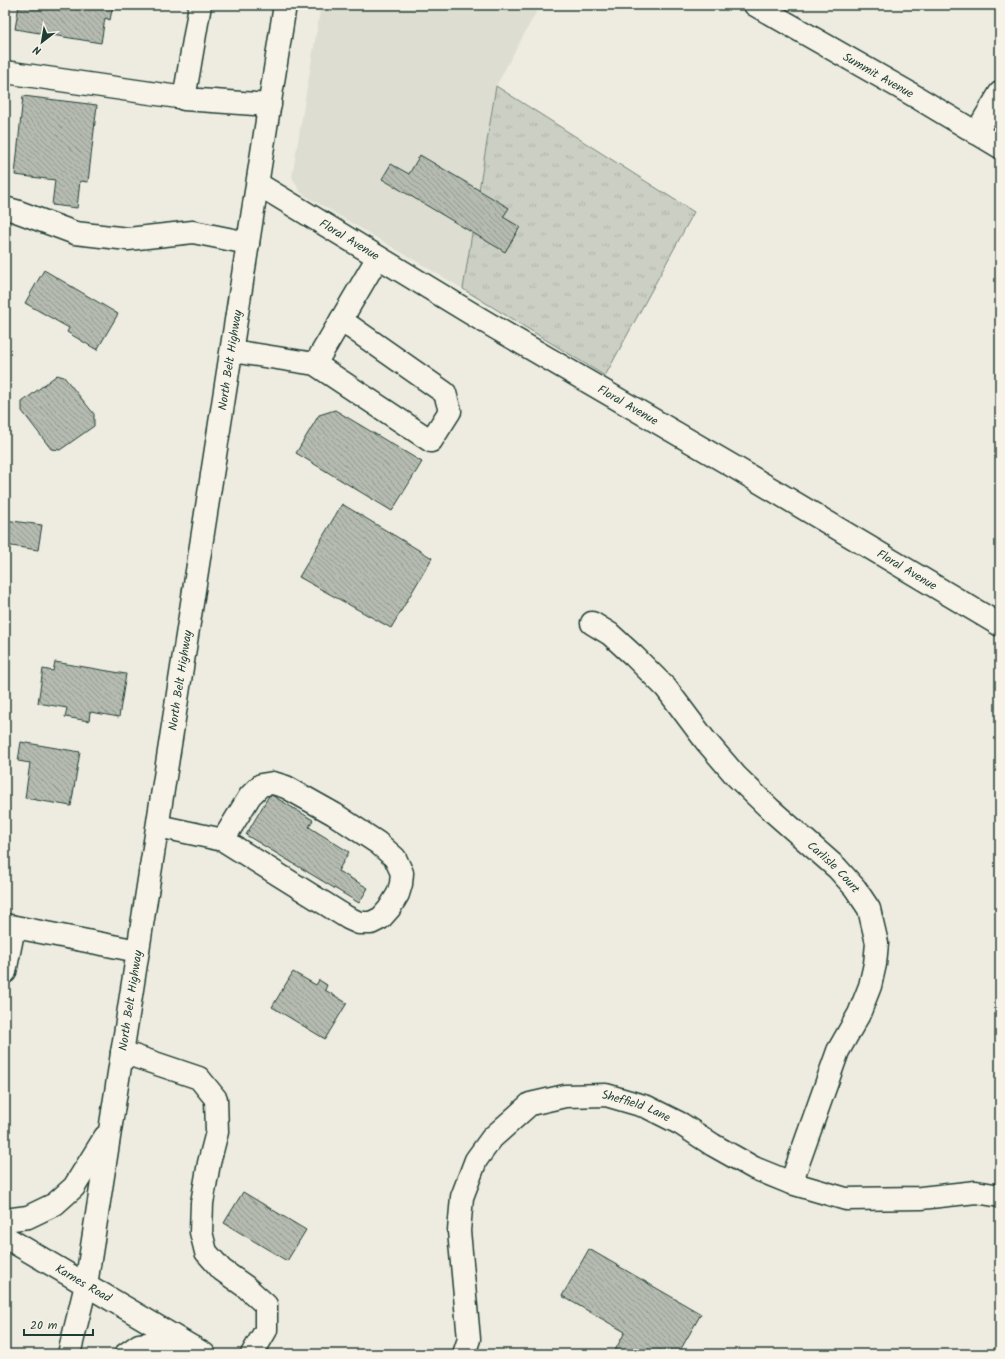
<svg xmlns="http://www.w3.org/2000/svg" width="1005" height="1359" font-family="Kalam,sans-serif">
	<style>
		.built { fill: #ddddd2 }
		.grass { fill: url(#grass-tufts); stroke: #76867c }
		.building { fill: url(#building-back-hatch); stroke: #1f3d34 }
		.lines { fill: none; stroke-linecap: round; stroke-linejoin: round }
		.minor-casing { stroke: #1f3d34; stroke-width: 25 }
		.major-casing { stroke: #1f3d34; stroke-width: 25 }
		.minor { stroke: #f7f3e8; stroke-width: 22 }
		.major { stroke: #f7f3e8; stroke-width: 22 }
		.labels { text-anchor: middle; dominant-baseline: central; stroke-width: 4; stroke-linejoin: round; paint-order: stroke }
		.street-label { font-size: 12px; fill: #1f3d34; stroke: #f7f3e8 }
	</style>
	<defs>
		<pattern id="grass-tufts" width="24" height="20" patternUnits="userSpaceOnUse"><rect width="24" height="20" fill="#cccfc4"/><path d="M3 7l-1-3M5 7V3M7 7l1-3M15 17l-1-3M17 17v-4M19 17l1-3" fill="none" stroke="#afb3a9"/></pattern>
		<pattern id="building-back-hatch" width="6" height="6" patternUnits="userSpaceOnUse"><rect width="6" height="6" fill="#b5bbb0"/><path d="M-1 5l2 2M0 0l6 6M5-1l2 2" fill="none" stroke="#939990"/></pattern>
	</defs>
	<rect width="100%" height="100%" fill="#eeece1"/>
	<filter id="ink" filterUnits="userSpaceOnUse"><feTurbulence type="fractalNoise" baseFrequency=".025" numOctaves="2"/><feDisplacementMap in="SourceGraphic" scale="8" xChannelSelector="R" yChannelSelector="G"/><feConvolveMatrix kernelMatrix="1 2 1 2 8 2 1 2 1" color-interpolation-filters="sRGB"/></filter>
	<g filter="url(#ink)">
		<path class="built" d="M321 5H540L496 86 463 289 301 193 292 177Z"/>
		<path class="grass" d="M496 86 694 212 605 376 463 289Z"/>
		<g class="building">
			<path d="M19 5H113L110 20 105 18 101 43 15 29Z"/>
			<path d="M23 96 97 105 88 182 80 181 77 208 52 205 55 180 15 175Z"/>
			<path d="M420 155 509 208 503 217 520 227 505 252 382 179 391 164 409 174Z"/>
			<path d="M44 270 118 314 97 350 67 332 69 328 25 303Z"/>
			<path d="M57 375 64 377 94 414V426L60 450 51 449 22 411V402Z"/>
			<path d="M335 410 422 462 392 511 296 453 319 415Z"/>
			<path d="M342 504 432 558 391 628 299 577Z"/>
			<path d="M5 520 42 525 38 550 5 545Z"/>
			<path d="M55 662 126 674 119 717 90 712 89 721 65 717 67 708 38 703 43 669 53 671Z"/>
			<path d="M21 742 80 752 71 806 25 798 30 763 18 761Z"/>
			<path d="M270 794 313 820 309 827 349 852 338 871 368 888 359 903 246 835Z"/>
			<path d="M293 972 316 985 319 980 327 985 325 990 347 1003 325 1039 272 1007Z"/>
			<path d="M243 1192 306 1230 287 1261 224 1223Z"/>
			<path d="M589 1249 701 1314 678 1354H613L625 1332 562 1296Z"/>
		</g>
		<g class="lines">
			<defs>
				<g id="minor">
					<path d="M200 5 184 99 270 105"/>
					<path id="s1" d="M755 5 913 95 1000 147"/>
					<path d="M5 72 185 98"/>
					<path d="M976 133 1000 93"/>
					<path id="s2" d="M258 184 477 317 736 468 1000 625"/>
					<path d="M5 208 16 211 75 233 128 239 193 232 248 243"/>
					<path d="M232 351 315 364 431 441 450 411 445 393 341 320 378 257"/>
					<path d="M315 364 341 320"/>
					<path id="s3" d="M592 623 610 634 634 656 666 688 705 740 736 776 770 809 837 868 855 888 869 909 877 943 875 964 870 986 859 1014 838 1051 791 1183"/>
					<path d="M158 826 223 840 348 918 359 923H371L381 918 389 909 398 894 401 884 402 873 395 858 378 843 334 814 286 787 273 783 261 785 250 796 223 840"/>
					<path d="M5 925 138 951"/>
					<path d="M5 972 14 927"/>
					<path d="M122 1052 199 1078 216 1099 217 1132 209 1163 202 1203 201 1232 206 1252 222 1270 246 1287 266 1305V1330L252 1354"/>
					<path id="s4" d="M5 1237 204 1354"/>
					<path id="s5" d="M464 1354 469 1339 459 1231 462 1197 476 1160 492 1138 530 1104 565 1096 606 1095 647 1107 681 1124 713 1145 754 1168 791 1183 846 1199 921 1198 976 1192 1000 1196"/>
				</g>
				<g id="major">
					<path d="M5 1220 28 1217 55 1204 74 1187 105 1137"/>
					<path id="s6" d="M69 1354 86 1285 285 5"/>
					<path d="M126 1354 139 1345 164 1342 194 1348"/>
				</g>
			</defs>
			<use href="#minor" class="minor-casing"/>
			<use href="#major" class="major-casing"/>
			<use href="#minor" class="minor"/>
			<use href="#major" class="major"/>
		</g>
	</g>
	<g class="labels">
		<g class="street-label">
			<text stroke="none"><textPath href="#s1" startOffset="142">Summit Avenue</textPath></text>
			<text stroke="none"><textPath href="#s2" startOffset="107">Floral Avenue</textPath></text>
			<text stroke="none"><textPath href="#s6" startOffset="1007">North Belt Highway</textPath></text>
			<text stroke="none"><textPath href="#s2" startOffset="431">Floral Avenue</textPath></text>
			<text stroke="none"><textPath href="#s2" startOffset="755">Floral Avenue</textPath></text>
			<text stroke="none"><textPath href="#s6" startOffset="683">North Belt Highway</textPath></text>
			<text stroke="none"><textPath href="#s3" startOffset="345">Carlisle Court</textPath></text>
			<text stroke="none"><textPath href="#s6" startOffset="359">North Belt Highway</textPath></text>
			<text stroke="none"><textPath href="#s5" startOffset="385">Sheffield Lane</textPath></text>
			<text stroke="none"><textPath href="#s4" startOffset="91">Karnes Road</textPath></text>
		</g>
	</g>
	<rect width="1005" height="1359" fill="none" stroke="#f7f3e8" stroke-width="20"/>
	<rect x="10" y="10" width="985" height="1339" fill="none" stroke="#1f3d34" stroke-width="1.5" filter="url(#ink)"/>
	<g transform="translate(42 42) rotate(211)" stroke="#f7f3e8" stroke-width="3" paint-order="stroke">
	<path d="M0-3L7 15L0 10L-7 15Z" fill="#1f3d34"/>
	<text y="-6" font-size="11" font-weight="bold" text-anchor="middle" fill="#1f3d34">N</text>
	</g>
	<path d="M24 1329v6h69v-6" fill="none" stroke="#1f3d34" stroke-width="2"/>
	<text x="30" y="1329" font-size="12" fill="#1f3d34" stroke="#f7f3e8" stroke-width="3" paint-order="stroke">20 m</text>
</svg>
